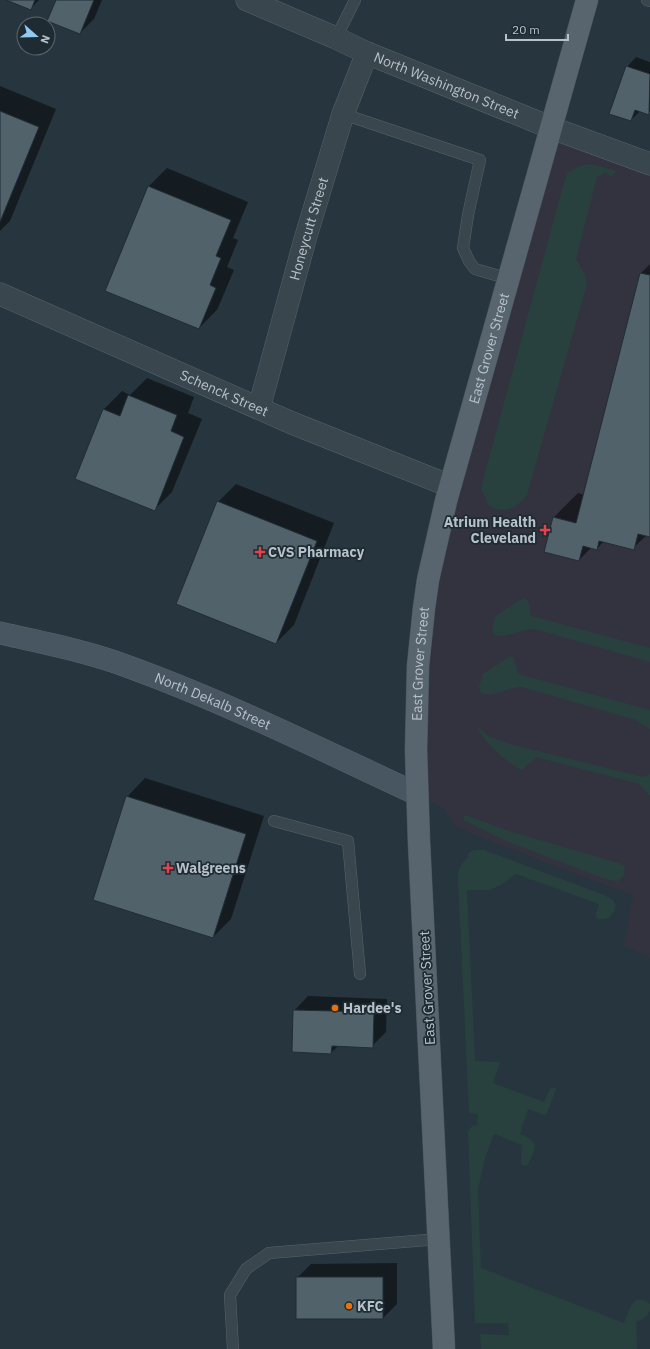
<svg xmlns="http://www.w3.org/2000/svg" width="650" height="1349" font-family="'IBM Plex Sans',sans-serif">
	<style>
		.medical { fill: #32333f }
		.green { fill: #29413e }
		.shadow { fill: #0007 }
		.building { fill: #51626b; stroke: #212d35 }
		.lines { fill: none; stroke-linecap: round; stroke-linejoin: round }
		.service-casing { stroke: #58646c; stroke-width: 12 }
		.minor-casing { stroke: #58646c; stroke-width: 23 }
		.secondary-casing { stroke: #58646c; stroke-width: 23 }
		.primary-casing { stroke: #46525a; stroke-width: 23 }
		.service { stroke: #3a464e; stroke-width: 11 }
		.minor { stroke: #3a464e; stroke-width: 22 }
		.secondary { stroke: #485661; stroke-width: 22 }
		.primary { stroke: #58656e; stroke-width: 22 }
		.health-dot { fill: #e0444e; stroke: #1f2b33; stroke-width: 1.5 }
		.food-dot { fill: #e8710a; stroke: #1f2b33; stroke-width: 1.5 }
		.labels { text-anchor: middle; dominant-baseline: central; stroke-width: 3.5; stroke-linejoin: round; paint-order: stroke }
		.street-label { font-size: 14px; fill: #b6c1c9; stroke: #1f2b33 }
		.poi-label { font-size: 14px; font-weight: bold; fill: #b6c1c9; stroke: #1f2b33; text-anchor: start }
	</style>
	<rect width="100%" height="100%" fill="#26353e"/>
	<path class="medical" d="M552 128 650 164V958L624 946 633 896 479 837 454 825 445 809 417 794 428 580Z"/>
	<g class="green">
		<path d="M591 164 616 171 611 177 606 172 597 177 576 259 586 277 587 284 527 495C514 510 507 513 489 506L482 490V484L565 179 568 172 583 165Z"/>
		<path d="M523 598 528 600 531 616 650 648V662L535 629C521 628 509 639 494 635L492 628 496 616Z"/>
		<path d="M510 656 514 658 518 674 650 710V729L636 720 522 687C508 686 496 698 481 693L479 687 483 674Z"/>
		<path d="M478 726 488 736 509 744 643 777 650 774V796L639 784 536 757 523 769H519C507 761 480 740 478 726Z"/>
		<path d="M465 815 509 831 618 863 624 866 625 870 623 877 618 881 608 880 504 840 464 820 463 817Z"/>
		<path d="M474 850H484L604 895 613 900 616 905C614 916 607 922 596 918V913L599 904 516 874 501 885 489 890H467L475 1061 500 1062 493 1083 544 1102 550 1089 554 1087 556 1089 547 1113 544 1115 528 1109 520 1134C541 1144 536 1145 528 1165L524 1166 521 1163 522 1145 494 1134 485 1158 478 1190 481 1268 624 1323 631 1305 636 1300H644L650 1304C650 1316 646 1318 636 1322L637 1349H481L480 1334 509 1335 508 1323H475L468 1131 472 1126 477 1125 478 1114 469 1113 458 881C458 870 460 864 469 857L467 854Z"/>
	</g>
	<g class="shadow">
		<path d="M9 0H39L31 8Z"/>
		<path d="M57 0H102L94 19 80 33Z"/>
		<path d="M636 57 650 62V112L641 110 631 120 627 67Z"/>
		<path d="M0 86 56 109 10 221 0 231Z"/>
		<path d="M167 168 248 202 233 238 238 240 227 267 234 270 217 310 199 328 106 290 149 186Z"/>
		<path d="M650 264V536L647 535 633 548 604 541 597 549 592 547 579 560 545 551 554 517 578 493 584 495 641 273Z"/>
		<path d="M147 378 194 397 188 413 202 419 172 492 154 510 76 479 104 409 122 391 130 395Z"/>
		<path d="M236 484 334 523 294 625 276 643 218 502Z"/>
		<path d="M145 778 264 816 231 919 213 937 127 797Z"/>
		<path d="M308 996 387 999 386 1032 372 1046H338L331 1053 294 1011Z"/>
		<path d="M397 1263V1304L383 1318H297V1278L311 1264Z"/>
	</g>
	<g class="building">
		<path d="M6 0H35L31 10Z"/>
		<path d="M56 0H94L80 34 47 21Z"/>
		<path d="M626 66 650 74 649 115 635 110 631 121 609 114Z"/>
		<path d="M0 111 39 127 0 222Z"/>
		<path d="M148 186 231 220 216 256 221 258 210 285 216 288 199 329 105 291Z"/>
		<path d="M640 273 650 275V537L638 534 634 550 599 541 597 550 583 546 579 561 544 552 553 517 576 523Z"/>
		<path d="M128 395 177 415 171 431 184 437 155 511 75 479 103 409 120 416Z"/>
		<path d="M217 501 317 541 276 644 176 604Z"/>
		<path d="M126 796 246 834 213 938 93 900Z"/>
		<path d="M293 1010 374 1012 373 1048 332 1046 331 1054 292 1052Z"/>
		<rect x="296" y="1277" width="87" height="42"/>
	</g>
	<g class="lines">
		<defs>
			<g id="service">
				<path d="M647 0 650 1"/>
				<path d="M336 38 355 0"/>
				<path d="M343 114 480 160 468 215 463 248 469 261 475 269 509 279"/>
				<path d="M274 821 348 841 360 974"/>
				<path d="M233 1349 230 1295 246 1269 269 1253 439 1239"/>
			</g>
			<g id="minor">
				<path id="s1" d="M247 0 336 38 367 53 552 128 650 164"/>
				<path id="s2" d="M0 294 292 423 450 486"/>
				<path id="s3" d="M259 408 306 236 343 114 367 53"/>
			</g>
			<g id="secondary">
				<path id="s4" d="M0 633C43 643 87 651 129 667 228 703 322 750 417 794"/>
			</g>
			<g id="primary">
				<path id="s5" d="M444 1349 419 842 416 750 418 666 424 608 428 580 446 501 587 0"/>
			</g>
		</defs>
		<use href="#service" class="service-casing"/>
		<use href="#minor" class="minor-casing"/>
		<use href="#secondary" class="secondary-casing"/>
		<use href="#primary" class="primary-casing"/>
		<use href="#service" class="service"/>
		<use href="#minor" class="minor"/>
		<use href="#secondary" class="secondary"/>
		<use href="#primary" class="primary"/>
	</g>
	<g class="health-dot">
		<path d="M543 524h4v4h4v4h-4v4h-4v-4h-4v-4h4z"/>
		<path d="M258 546h4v4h4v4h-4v4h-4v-4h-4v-4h4z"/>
		<path d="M166 862h4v4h4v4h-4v4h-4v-4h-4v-4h4z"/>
	</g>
	<g class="food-dot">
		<circle cx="335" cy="1008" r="4"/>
		<circle cx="349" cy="1306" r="4"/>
	</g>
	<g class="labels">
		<g class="street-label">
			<text stroke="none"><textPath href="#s1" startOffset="217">North Washington Street</textPath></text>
			<text stroke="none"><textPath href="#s3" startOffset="186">Honeycutt Street</textPath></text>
			<text stroke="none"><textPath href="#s5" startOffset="1010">East Grover Street</textPath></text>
			<text stroke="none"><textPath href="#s2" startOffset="245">Schenck Street</textPath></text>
			<text stroke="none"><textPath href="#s5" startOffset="686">East Grover Street</textPath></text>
			<text stroke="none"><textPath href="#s4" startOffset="224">North Dekalb Street</textPath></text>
			<text transform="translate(427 988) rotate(-93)">East Grover Street</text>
		</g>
		<g class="poi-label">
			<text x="536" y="522" text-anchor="end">Atrium Health<tspan x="536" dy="16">Cleveland</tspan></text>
			<text x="268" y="552">CVS Pharmacy</text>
			<text x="176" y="868">Walgreens</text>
			<text x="343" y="1008">Hardee's</text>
			<text x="357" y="1306">KFC</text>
		</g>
	</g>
	<g transform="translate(36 36) rotate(110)"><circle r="19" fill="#1f2b33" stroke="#5b676f"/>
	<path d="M0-3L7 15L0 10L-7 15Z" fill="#92c9f2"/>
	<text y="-6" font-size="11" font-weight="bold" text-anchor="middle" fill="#b6c1c9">N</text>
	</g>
	<path d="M506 34v6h62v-6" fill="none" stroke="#b6c1c9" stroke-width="2"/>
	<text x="512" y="34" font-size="12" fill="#b6c1c9" stroke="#1f2b33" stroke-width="3" paint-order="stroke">20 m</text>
</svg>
